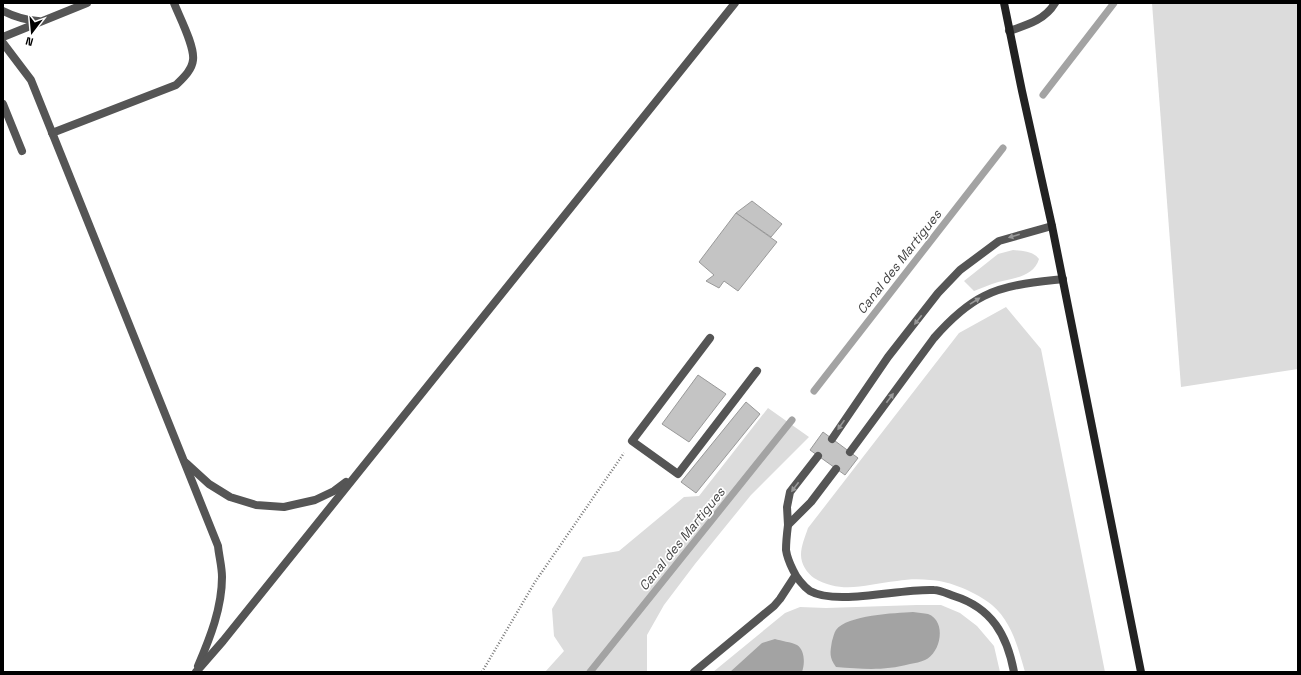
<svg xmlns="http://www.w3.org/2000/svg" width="1301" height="675" font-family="'Space Grotesk',sans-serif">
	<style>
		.green { fill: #dcdcdc }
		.water { fill: #a3a3a3 }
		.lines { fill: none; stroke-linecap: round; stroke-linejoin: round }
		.stream { stroke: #a3a3a3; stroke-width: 7 }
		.building { fill: #c4c4c4; stroke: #999 }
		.path { stroke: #777; stroke-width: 2.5; stroke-dasharray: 1 2; stroke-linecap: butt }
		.service { stroke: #555; stroke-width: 8 }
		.minor { stroke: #555; stroke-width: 8 }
		.secondary { stroke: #222; stroke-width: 8 }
		.oneway { fill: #999 }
		.labels { text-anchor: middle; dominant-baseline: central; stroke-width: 3.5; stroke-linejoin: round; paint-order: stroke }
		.water-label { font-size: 13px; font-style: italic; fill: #444; stroke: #fff }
	</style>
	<rect width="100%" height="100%" fill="#fff"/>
	<g class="green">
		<path d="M1152 3H1298V369L1181 387Z"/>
		<path d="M1013 250C1023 251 1033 251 1039 259 1033 279 1009 278 992 284 986 286 980 289 974 291L964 281 998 254Z"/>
		<path d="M1006 307 1041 349 1105 672H1025C1018 648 1012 622 992 605 976 592 950 581 930 580 920 579 908 579 897 581 866 584 843 595 814 578 807 573 801 564 801 555 801 546 805 537 808 528L959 333Z"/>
		<path d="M768 408 809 437 751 495 695 564 664 605 647 635V672H545L564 651 554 636 552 609 583 557 619 551 684 497 699 496Z"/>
		<path d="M917 605H941L960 613 977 626 994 646 1000 672H713L785 613 800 607 826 608Z"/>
	</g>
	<g class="water">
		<path d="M913 612C918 613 924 613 928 614 947 621 941 653 925 660 921 662 915 663 910 664 884 671 863 669 836 667 829 657 830 653 832 641 833 638 834 633 836 630 847 615 895 613 913 612Z"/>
		<path d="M775 639C781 641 791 642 797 645 805 650 805 664 802 672H730L762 643Z"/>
	</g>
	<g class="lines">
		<g class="stream">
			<path d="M1043 95 1114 3"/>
			<path d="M814 391 1003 148"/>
			<path d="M590 672 792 420"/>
		</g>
	</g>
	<g class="building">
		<path d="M752 201 782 224 771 237 736 213Z"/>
		<path d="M736 213 777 242 738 291 724 281 719 288 706 281 714 275 699 262Z"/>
		<path d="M698 375 726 394 689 442 662 424Z"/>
		<path d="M746 402 760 414 696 493 681 482Z"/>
		<path d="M823 432 858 458 845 475 810 450Z"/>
	</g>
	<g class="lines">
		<path class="path" d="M482 672 535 582 624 453"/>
		<g class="service">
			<path d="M3 11C15 17 25 20 38 21"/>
			<path d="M3 37 87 3"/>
			<path d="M3 43 31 80 218 546C219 556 222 567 222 577 222 608 210 638 198 666"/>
			<path d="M3 104 22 151"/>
			<path d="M52 133 176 85C183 78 192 70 193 60 195 46 179 16 174 3"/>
			<path d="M710 338 632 441 678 474 757 371"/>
			<path d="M832 439 888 357 938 293 960 270 999 241 1052 226"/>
			<path d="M850 452 934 338C948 322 964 306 984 296 1008 284 1037 282 1063 279"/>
			<path d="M818 456 790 492 787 507 788 525 811 502 836 469"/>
			<path d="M186 463 209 484 230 497 256 505 284 507 315 500 334 491 346 482"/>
			<path d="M788 525C787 533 786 542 786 550 787 557 790 564 793 570 796 577 803 586 810 591 837 606 901 588 934 590 940 590 948 594 954 596 992 608 1007 635 1014 672"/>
			<path d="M196 672 223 641 735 3"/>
			<path d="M694 672 774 606 780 599 795 576"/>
		</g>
		<path class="minor" d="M1009 31C1027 25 1045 20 1055 3"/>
		<path class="secondary" d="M1004 3 1022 91 1052 226 1141 672"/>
	</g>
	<defs><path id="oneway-solid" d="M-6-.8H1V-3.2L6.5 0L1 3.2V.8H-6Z"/></defs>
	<g class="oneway">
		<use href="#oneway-solid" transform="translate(1014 236) rotate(164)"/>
		<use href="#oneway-solid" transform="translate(975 301) rotate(-32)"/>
		<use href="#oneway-solid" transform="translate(918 320) rotate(128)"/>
		<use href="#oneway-solid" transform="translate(890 398) rotate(-53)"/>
		<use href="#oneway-solid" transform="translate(841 425) rotate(125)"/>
		<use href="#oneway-solid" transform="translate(795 487) rotate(127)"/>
	</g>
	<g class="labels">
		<g class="water-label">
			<text transform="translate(899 262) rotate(-52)">Canal des Martigues</text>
			<text transform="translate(682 539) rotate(-51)">Canal des Martigues</text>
		</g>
	</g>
	<rect width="1301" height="675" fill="none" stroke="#000000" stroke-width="8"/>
	<g transform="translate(32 32) rotate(196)" stroke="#ffffff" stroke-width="3" paint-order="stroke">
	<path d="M0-3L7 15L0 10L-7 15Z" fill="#000000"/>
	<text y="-6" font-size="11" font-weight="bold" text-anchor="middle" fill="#000000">N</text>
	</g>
</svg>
